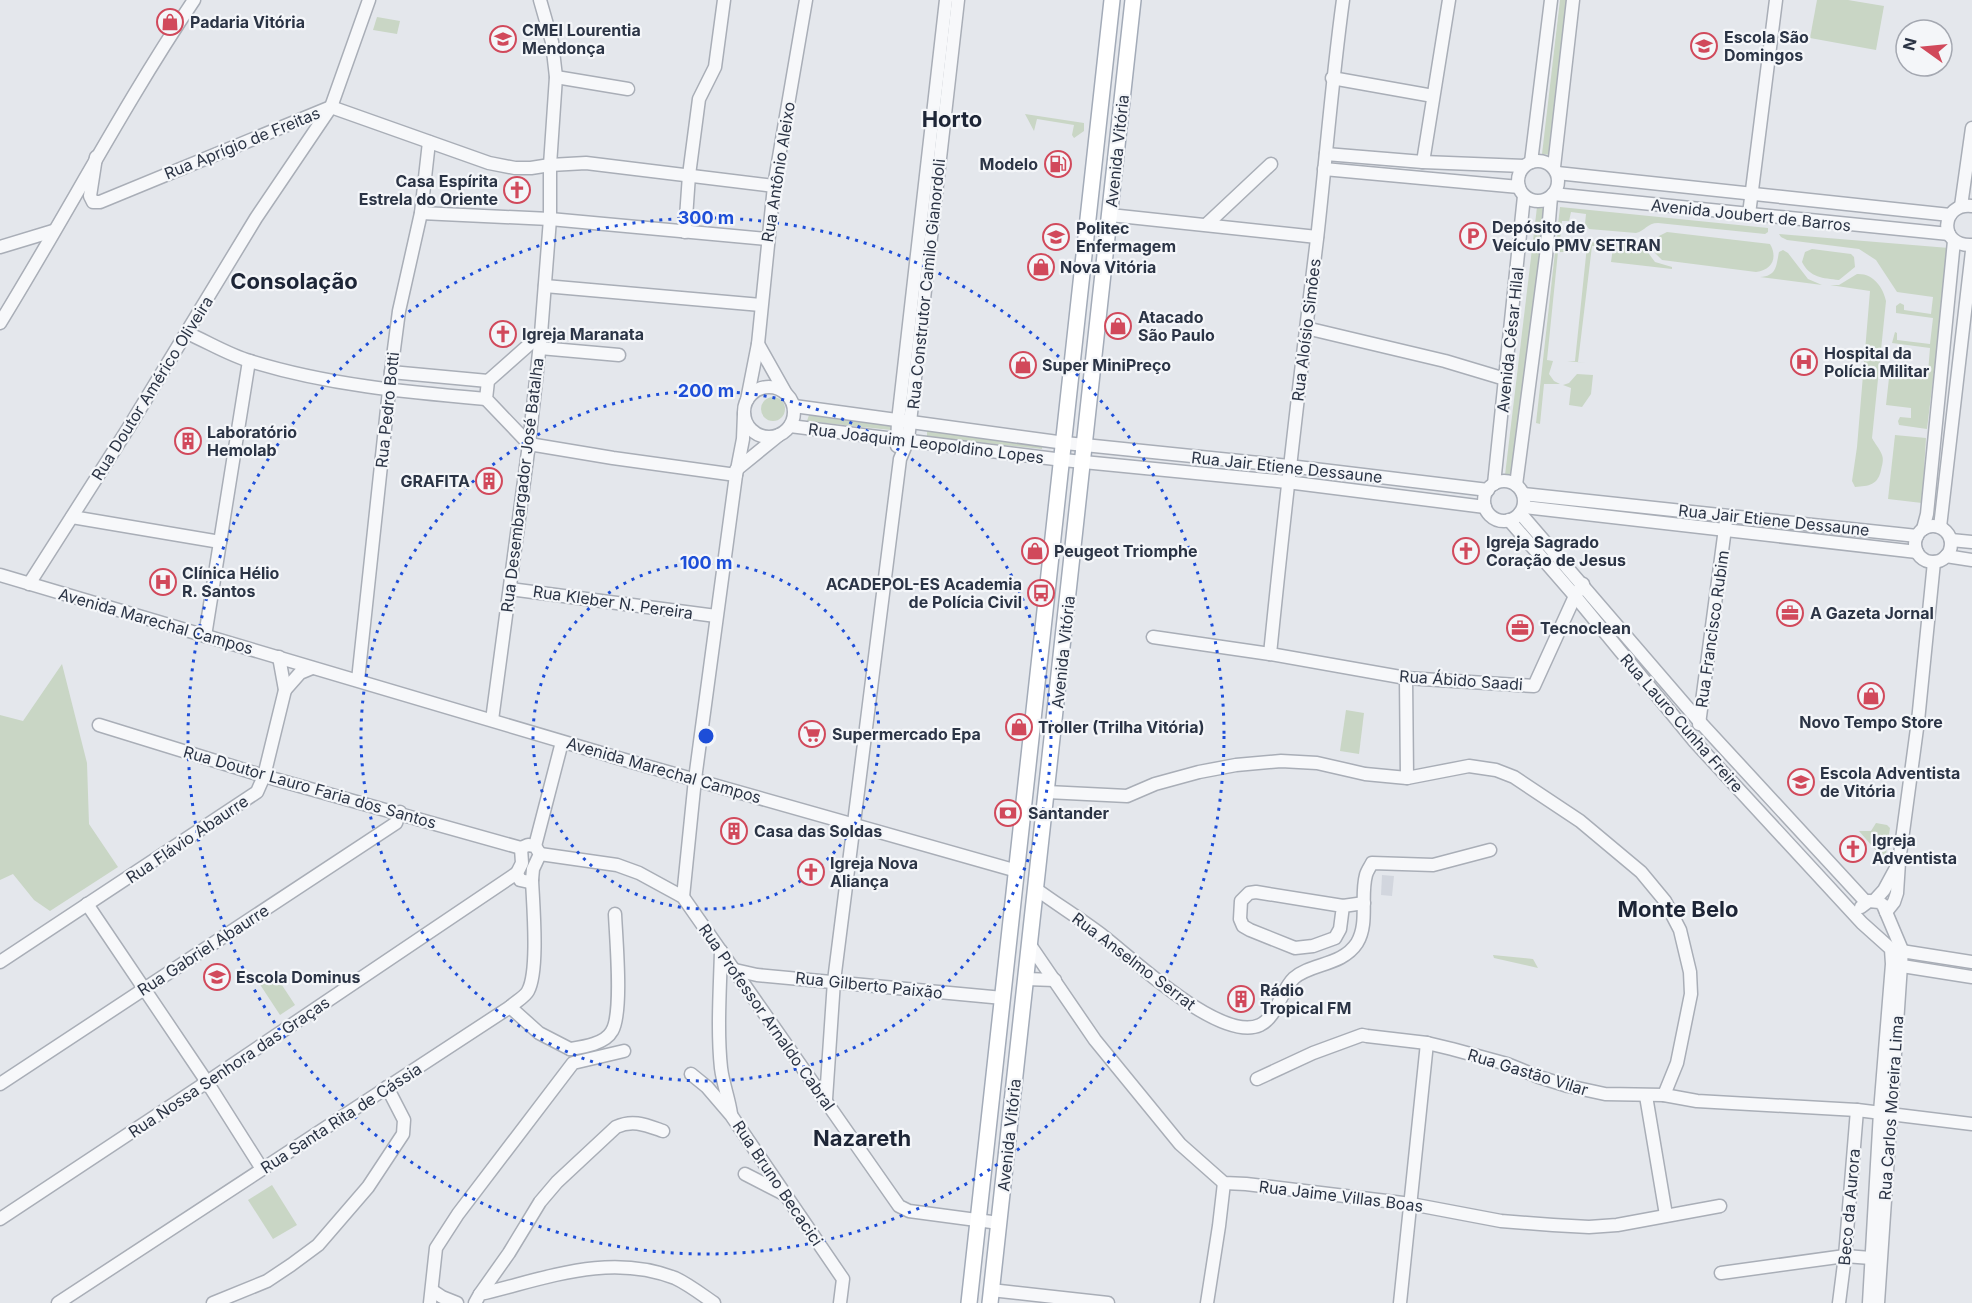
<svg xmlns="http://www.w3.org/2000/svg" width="1972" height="1303" font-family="Inter,sans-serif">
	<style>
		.built { fill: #d2d6de }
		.green { fill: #c9d6c5 }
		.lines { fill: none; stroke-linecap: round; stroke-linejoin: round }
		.minor-casing { stroke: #a9aeb7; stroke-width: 15 }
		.major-casing { stroke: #a3abb8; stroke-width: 18 }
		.minor { stroke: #f7f8fa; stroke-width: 12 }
		.major { stroke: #fff; stroke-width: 15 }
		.ring { fill: none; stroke: #1d4ed8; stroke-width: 3; stroke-dasharray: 3 6 }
		.labels { text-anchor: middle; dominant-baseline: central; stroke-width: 4.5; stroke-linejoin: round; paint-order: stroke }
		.poi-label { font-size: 16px; font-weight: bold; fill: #2b3445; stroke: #f4f6f9; text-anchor: start }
		.street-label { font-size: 16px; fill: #2b3445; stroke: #f4f6f9 }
		.district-label { font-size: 22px; font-weight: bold; fill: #1d2536; stroke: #f4f6f9 }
		.centre { fill: #1d4ed8; stroke: #f4f6f9; stroke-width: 3 }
		.ring-label { font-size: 18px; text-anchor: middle; font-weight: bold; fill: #1d4ed8; stroke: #f4f6f9; stroke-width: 4.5; stroke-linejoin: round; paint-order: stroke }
	</style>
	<rect width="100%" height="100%" fill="#e4e7ec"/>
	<path class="built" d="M1382 875 1394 876 1392 896 1381 895Z"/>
	<g class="green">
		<path d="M1560 0H1569L1552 155 1542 154Z"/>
		<path d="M1817 0H1848L1884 6 1876 50 1810 38Z"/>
		<path d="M377 17 400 21 397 34 373 30Z"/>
		<path d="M1025 114 1084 123V131L1074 138 1072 135 1074 125 1037 119 1034 131Z"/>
		<path d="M1537 207 1546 208 1514 476 1505 475Z"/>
		<path d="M1560 207 1768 228V232L1765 234 1658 223C1647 223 1645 231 1636 233L1589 229 1585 224 1586 214 1571 212 1569 221H1562L1559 248 1567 249 1566 252H1558L1547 360 1553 361 1549 374 1554 381 1560 384H1544L1540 424 1536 423Z"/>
		<path d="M1667 232 1770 244C1778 258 1772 270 1756 272L1662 260 1655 253 1654 245 1659 236Z"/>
		<path d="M1779 234 1949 248 1927 429 1899 425 1898 421 1900 417 1911 418V408L1886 405 1890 369 1928 372 1930 348 1892 343 1895 332 1897 333V340L1930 344 1933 318 1896 313V306L1900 303 1904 305V310L1931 314 1933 297 1897 292 1876 260 1859 249 1787 240 1781 237Z"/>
		<path d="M1588 241H1591L1599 246H1592L1578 362 1586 363 1567 361H1575L1587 246 1580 244Z"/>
		<path d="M1614 241 1643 246 1655 262 1672 267V269L1611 262Z"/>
		<path d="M1812 249 1851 254 1854 257 1855 267 1839 280C1823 278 1810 278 1802 262L1805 252Z"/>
		<path d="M1783 250 1788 253 1808 279 1822 285 1760 277C1777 276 1776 266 1779 252Z"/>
		<path d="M1857 274C1873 273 1883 287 1886 301L1872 438C1875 444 1880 449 1882 455 1884 460 1882 465 1881 470 1878 485 1869 486 1855 487L1852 481 1857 447 1870 291 1830 285H1839Z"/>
		<path d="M1577 374 1593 375 1591 394 1582 407 1569 405 1571 388 1563 385 1569 383Z"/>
		<circle cx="773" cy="409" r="12"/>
		<path d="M809 415 892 424 891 430 807 421Z"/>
		<path d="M927 431 1042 443V449L927 437Z"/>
		<path d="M1895 435 1926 438 1922 503 1888 499Z"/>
		<path d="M62 664 87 763 89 824 118 867 50 911 34 900 13 874 0 880V715L23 721Z"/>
		<path d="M1346 710 1364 713 1359 754 1340 751Z"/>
		<path d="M1876 823 1887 825 1890 828 1885 861 1859 831H1871Z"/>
		<path d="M1493 955 1533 959 1538 968 1494 958Z"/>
		<path d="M274 973 295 1005 280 1015 259 983Z"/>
		<path d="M272 1185 297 1225 273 1239 248 1200Z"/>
	</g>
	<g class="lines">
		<defs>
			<g id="minor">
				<path d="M1343 0C1332 80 1326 159 1317 239 1300 377 1284 515 1270 654L1406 678 1534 686 1575 596 1583 584"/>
				<path d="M556 77 628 89"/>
				<path d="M1332 78 1433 96"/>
				<path d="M1326 154 1423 162 1524 166"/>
				<path d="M96 157 90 196 93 202H100L331 107 489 163 515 168H531L550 165 586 163 774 186"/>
				<circle cx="1538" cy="181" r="20"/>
				<path d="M1423 162 1449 0"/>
				<path d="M1531 162 1551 0"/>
				<path d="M1554 167 1573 0"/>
				<path d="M1324 169 1519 187"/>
				<path d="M1557 173 1950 215"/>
				<path d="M1553 194 1949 234"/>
				<path d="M1961 206 1972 128"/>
				<path d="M1972 206C1941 202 1937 247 1972 245"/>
				<path d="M421 213 550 219 767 239"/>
				<path d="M1749 214 1776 0"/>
				<path d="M1110 215 1317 237"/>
				<path d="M1207 224 1271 164"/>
				<path d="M685 232 689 175 699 99 715 67 724 0"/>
				<path d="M0 247 53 231"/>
				<path d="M545 286 761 305"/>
				<path d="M0 323C66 216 124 104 194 0"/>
				<path d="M1306 328 1445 361 1505 379"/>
				<path d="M187 333C208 342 229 355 250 361 327 385 406 392 486 399"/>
				<path d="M541 334 488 381 486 399 529 444 613 458 736 475"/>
				<path d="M758 344 785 392"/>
				<path d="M540 348 619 355"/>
				<path d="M391 372 488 381"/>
				<circle cx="769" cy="412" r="25"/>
				<path d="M747 400 758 344 774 186 806 0"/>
				<path d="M794 406 1065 443 1289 466 1488 490"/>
				<path d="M790 426 1063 460 1287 482 1485 507"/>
				<path d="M897 446 898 421 946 0"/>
				<path d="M736 470 779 435"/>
				<circle cx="1504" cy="501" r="20"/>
				<path d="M1494 484 1524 196"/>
				<path d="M1516 485 1546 256 1551 197"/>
				<path d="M1523 494 1917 536"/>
				<path d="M1524 507 1917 552"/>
				<path d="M1520 513 1699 721 1866 902"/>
				<path d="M72 517 220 542"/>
				<path d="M1509 520 1575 596 1695 742 1862 923 1891 949 1892 964 1880 1112 1869 1303"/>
				<circle cx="1933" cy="544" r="18"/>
				<path d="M1940 527 1972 251"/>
				<path d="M1923 529 1927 514 1954 241"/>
				<path d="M1951 540 1972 542"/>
				<path d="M1946 556 1972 560"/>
				<path d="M0 575 618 758 1017 871"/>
				<path d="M29 584 129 427 256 218 331 107 369 0"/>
				<path d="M510 589 716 616"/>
				<path d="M205 636 249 361"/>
				<path d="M1153 637 1270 654"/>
				<path d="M1406 678 1407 778"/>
				<path d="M358 680 391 372 399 311 421 213 429 142"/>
				<path d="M285 690 300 673 312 668"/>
				<path d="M492 720 529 444 541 334 550 219V165L556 77 552 42 540 0"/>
				<path d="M1699 724 1726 521"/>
				<path d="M99 725 264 776 521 848"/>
				<path d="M1047 792 1127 796 1155 784 1199 772 1236 765 1281 761 1317 763 1365 774 1407 778 1469 766 1496 770 1514 777 1580 821 1641 872 1665 901 1680 930 1690 972 1691 994 1677 1063 1664 1095"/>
				<path d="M528 845 535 846 540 854 533 869 532 880 529 882 520 880 517 873 522 863 521 848Z"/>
				<path d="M535 846 562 742"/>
				<path d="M540 854 617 865 639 873 683 897 899 1206 909 1211 999 1223"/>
				<path d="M1036 889C1058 905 1082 920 1103 936 1134 960 1221 1043 1260 1025 1277 1017 1281 990 1294 978 1311 963 1342 966 1357 943 1369 923 1360 897 1366 875 1367 871 1370 867 1372 863L1433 865 1490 850"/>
				<path d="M683 897 695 779 736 475 743 439 744 414"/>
				<path d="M1874 901 1884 890 1897 866"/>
				<path d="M87 904 207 1082 262 1169"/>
				<path d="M1343 906 1340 929 1335 938 1313 946 1295 948 1250 930 1243 926 1240 919 1241 901 1249 893 1256 892 1343 906 1364 903"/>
				<path d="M1861 907 1869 901 1879 902 1883 905 1902 950 1878 1303"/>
				<path d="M1886 912 1894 902 1897 893 1899 862 1918 721 1934 562"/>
				<path d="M1030 945 1095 1040 1180 1144 1224 1183 1246 1184 1411 1204 1501 1221 1553 1225 1589 1227 1617 1225 1720 1206"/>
				<path d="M1895 950 1972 962"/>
				<path d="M721 951C720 990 717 1030 721 1068 723 1084 729 1099 731 1114"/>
				<path d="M0 962 257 792 264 776 285 690 279 657"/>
				<path d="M1896 965 1972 977"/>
				<path d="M735 970 757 975 1003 998"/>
				<path d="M1026 979 1055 980"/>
				<path d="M510 1007 539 1033 570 1049"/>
				<path d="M570 1049C583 1047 605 1044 612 1031 623 1013 616 938 615 914"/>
				<path d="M691 1074 707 1087 731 1115 843 1279 840 1303"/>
				<path d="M1257 1079 1313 1053 1362 1035 1367 1036 1427 1043 1452 1049 1507 1064 1539 1077 1568 1086 1605 1094 1664 1095 1697 1101 1857 1110 1972 1124"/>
				<path d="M0 1084 396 823 400 812"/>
				<path d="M1646 1096 1666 1215"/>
				<path d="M826 1099 834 981 900 459 908 440 910 422 958 0"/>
				<path d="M745 1174 784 1194"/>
				<path d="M0 1219 207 1082 517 873"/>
				<path d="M1721 1273 1845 1256 1871 1258"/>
				<path d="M991 1290 1108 1303"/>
				<path d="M433 1291 442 1297 457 1303"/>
				<path d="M480 1294 509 1253 540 1202 557 1182 616 1127C633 1119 646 1125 663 1131"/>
				<path d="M58 1303 510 1007C515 1002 525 997 528 991 539 971 533 904 532 880"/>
				<path d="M213 1303 267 1281 291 1265 318 1245 368 1187 403 1134 404 1120 387 1087"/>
				<path d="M430 1303 436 1248 458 1214 573 1063 624 1051"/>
				<path d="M475 1303 480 1294C545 1279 608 1252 675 1278 688 1284 701 1294 714 1303"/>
				<path d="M1207 1303 1219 1226 1224 1183"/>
				<path d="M1400 1303 1427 1043"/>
				<path d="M1839 1303 1845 1256 1857 1110"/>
			</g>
			<g id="major">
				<path d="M969 1303 1112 0"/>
				<path d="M990 1303 1133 0"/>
			</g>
		</defs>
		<use href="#minor" class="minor-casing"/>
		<use href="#major" class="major-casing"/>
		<use href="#minor" class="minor"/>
		<use href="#major" class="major"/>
	</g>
	<g class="ring">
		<circle cx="706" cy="736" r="173"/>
		<circle cx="706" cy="736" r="345"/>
		<circle cx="706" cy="736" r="518"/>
	</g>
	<defs>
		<symbol id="shop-ring" viewBox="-11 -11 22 22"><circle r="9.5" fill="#f4f6f9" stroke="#d1495b" stroke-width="1.5"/><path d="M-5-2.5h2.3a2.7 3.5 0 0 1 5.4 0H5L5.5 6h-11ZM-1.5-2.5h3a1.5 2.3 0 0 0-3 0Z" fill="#d1495b"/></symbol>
		<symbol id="school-ring" viewBox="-11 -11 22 22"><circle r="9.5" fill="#f4f6f9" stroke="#d1495b" stroke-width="1.5"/><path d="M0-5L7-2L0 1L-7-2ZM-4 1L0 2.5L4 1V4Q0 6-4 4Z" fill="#d1495b"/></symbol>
		<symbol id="fuel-ring" viewBox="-11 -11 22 22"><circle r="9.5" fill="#f4f6f9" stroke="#d1495b" stroke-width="1.5"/><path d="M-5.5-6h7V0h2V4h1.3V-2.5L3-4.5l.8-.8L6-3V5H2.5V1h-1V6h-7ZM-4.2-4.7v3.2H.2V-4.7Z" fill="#d1495b"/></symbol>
		<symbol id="church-ring" viewBox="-11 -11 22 22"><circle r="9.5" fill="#f4f6f9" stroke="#d1495b" stroke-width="1.5"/><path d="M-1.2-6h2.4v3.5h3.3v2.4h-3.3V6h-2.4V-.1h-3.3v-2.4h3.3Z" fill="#d1495b"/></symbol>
		<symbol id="parking-ring" viewBox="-11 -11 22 22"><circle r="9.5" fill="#f4f6f9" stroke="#d1495b" stroke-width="1.5"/><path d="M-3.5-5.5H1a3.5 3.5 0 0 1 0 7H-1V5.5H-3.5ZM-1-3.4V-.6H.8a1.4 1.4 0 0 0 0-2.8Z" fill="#d1495b"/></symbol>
		<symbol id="hospital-ring" viewBox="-11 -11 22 22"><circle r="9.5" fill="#f4f6f9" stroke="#d1495b" stroke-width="1.5"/><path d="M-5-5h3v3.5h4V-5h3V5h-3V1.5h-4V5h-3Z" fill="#d1495b"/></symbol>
		<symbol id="building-ring" viewBox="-11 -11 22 22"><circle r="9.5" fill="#f4f6f9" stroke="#d1495b" stroke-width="1.5"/><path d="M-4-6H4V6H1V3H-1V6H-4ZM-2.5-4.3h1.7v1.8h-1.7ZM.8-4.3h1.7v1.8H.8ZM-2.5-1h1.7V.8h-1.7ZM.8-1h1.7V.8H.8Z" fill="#d1495b"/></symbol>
		<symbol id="bus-ring" viewBox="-11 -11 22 22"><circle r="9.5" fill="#f4f6f9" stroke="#d1495b" stroke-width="1.5"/><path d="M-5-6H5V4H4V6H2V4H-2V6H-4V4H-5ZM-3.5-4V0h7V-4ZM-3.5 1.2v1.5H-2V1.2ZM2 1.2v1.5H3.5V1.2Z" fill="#d1495b"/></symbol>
		<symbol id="office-ring" viewBox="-11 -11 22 22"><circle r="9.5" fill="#f4f6f9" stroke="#d1495b" stroke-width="1.5"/><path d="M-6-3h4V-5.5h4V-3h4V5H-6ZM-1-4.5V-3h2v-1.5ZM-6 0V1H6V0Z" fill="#d1495b"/></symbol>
		<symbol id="supermarket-ring" viewBox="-11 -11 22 22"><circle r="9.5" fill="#f4f6f9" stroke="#d1495b" stroke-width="1.5"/><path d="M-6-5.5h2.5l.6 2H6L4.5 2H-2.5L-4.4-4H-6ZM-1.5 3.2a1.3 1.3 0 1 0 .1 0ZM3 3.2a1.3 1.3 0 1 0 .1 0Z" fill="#d1495b"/></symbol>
		<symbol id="bank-ring" viewBox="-11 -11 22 22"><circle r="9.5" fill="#f4f6f9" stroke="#d1495b" stroke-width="1.5"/><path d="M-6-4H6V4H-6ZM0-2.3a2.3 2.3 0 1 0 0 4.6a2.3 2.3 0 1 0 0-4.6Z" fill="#d1495b"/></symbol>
	</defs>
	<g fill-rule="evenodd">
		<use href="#shop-ring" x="155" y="7" width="30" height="30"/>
		<use href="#school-ring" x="488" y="24" width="30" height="30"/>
		<use href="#school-ring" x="1689" y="31" width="30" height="30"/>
		<use href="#fuel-ring" x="1043" y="149" width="30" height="30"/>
		<use href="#church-ring" x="502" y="175" width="30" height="30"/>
		<use href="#parking-ring" x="1458" y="221" width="30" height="30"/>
		<use href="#school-ring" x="1041" y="222" width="30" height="30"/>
		<use href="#shop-ring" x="1026" y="252" width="30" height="30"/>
		<use href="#shop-ring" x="1103" y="311" width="30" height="30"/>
		<use href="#church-ring" x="488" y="319" width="30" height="30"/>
		<use href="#hospital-ring" x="1789" y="347" width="30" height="30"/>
		<use href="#shop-ring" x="1008" y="350" width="30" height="30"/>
		<use href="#building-ring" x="173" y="426" width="30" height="30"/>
		<use href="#building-ring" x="474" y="466" width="30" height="30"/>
		<use href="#shop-ring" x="1020" y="536" width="30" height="30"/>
		<use href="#church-ring" x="1451" y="536" width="30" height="30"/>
		<use href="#hospital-ring" x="148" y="567" width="30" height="30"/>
		<use href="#bus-ring" x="1026" y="578" width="30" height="30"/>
		<use href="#office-ring" x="1775" y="598" width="30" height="30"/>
		<use href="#office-ring" x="1505" y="613" width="30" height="30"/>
		<use href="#shop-ring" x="1856" y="681" width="30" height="30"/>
		<use href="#shop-ring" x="1004" y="712" width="30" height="30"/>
		<use href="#supermarket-ring" x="797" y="719" width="30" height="30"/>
		<use href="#school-ring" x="1786" y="767" width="30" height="30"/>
		<use href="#bank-ring" x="993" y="798" width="30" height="30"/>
		<use href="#building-ring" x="719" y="816" width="30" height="30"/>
		<use href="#church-ring" x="1838" y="834" width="30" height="30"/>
		<use href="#church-ring" x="796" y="857" width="30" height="30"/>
		<use href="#school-ring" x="202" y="962" width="30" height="30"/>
		<use href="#building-ring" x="1226" y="984" width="30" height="30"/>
	</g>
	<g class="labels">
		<g class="poi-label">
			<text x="190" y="22">Padaria Vitória</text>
			<text x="522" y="30">CMEI Lourentia<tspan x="522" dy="18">Mendonça</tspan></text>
			<text x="1724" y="37">Escola São<tspan x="1724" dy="18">Domingos</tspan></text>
			<text x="1038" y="164" text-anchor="end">Modelo</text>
			<text x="498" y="181" text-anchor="end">Casa Espírita<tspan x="498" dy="18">Estrela do Oriente</tspan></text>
			<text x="1492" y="227">Depósito de<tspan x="1492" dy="18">Veículo PMV SETRAN</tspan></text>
			<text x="1076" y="228">Politec<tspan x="1076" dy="18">Enfermagem</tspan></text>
			<text x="1060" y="267">Nova Vitória</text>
			<text x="1138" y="317">Atacado<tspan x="1138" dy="18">São Paulo</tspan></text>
			<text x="522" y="334">Igreja Maranata</text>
			<text x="1824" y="353">Hospital da<tspan x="1824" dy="18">Polícia Militar</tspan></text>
			<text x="1042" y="365">Super MiniPreço</text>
			<text x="207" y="432">Laboratório<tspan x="207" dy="18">Hemolab</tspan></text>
			<text x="470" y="481" text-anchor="end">GRAFITA</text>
			<text x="1486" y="542">Igreja Sagrado<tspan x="1486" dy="18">Coração de Jesus</tspan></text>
			<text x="1054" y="551">Peugeot Triomphe</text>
			<text x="182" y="573">Clínica Hélio<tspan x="182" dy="18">R. Santos</tspan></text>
			<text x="1022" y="584" text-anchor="end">ACADEPOL-ES Academia<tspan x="1022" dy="18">de Polícia Civil</tspan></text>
			<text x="1810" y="613">A Gazeta Jornal</text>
			<text x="1540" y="628">Tecnoclean</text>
			<text x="1871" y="722" text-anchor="middle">Novo Tempo Store</text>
			<text x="1038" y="727">Troller (Trilha Vitória)</text>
			<text x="832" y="734">Supermercado Epa</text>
			<text x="1820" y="773">Escola Adventista<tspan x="1820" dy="18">de Vitória</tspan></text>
			<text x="1028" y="813">Santander</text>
			<text x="754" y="831">Casa das Soldas</text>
			<text x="1872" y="840">Igreja<tspan x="1872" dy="18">Adventista</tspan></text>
			<text x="830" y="863">Igreja Nova<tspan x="830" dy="18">Aliança</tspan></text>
			<text x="236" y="977">Escola Dominus</text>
			<text x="1260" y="990">Rádio<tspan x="1260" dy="18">Tropical FM</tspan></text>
		</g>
		<g class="street-label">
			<text transform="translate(242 143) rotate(-22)">Rua Aprígio de Freitas</text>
			<text transform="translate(1117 151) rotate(-84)">Avenida Vitória</text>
			<text transform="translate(778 172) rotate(-81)">Rua Antônio Aleixo</text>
			<text transform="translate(1751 215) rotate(6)">Avenida Joubert de Barros</text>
			<text transform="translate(926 284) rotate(-84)">Rua Construtor Camilo Gianordoli</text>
			<text transform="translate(1306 330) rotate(-83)">Rua Aloísio Simões</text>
			<text transform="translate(1510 340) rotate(-84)">Avenida César Hilal</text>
			<text transform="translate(152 388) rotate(-58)">Rua Doutor Américo Oliveira</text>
			<text transform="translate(387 410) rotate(-84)">Rua Pedro Botti</text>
			<text transform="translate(926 443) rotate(7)">Rua Joaquim Leopoldino Lopes</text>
			<text transform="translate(1287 467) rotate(6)">Rua Jair Etiene Dessaune</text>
			<text transform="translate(522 485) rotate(-83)">Rua Desembargador José Batalha</text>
			<text transform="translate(1774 520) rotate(6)">Rua Jair Etiene Dessaune</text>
			<text transform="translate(613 602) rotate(8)">Rua Kleber N. Pereira</text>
			<text transform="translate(156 621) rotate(16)">Avenida Marechal Campos</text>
			<text transform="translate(1712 629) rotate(-82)">Rua Francisco Rubim</text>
			<text transform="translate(1063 652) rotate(-84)">Avenida Vitória</text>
			<text transform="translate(1461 680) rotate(4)">Rua Ábido Saadi</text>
			<text transform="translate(1682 723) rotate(49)">Rua Lauro Cunha Freire</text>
			<text transform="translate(664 770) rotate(16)">Avenida Marechal Campos</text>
			<text transform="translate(310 787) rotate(16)">Rua Doutor Lauro Faria dos Santos</text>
			<text transform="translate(187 839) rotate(-34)">Rua Flávio Abaurre</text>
			<text transform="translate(203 950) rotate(-33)">Rua Gabriel Abaurre</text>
			<text transform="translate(1134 961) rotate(37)">Rua Anselmo Serrat</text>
			<text transform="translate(869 985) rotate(6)">Rua Gilberto Paixão</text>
			<text transform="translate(767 1017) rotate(55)">Rua Professor Arnaldo Cabral</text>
			<text transform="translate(229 1067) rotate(-34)">Rua Nossa Senhora das Graças</text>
			<text transform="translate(1528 1072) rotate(17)">Rua Gastão Vilar</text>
			<text transform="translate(1891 1108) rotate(-86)">Rua Carlos Moreira Lima</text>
			<text transform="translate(341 1118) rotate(-33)">Rua Santa Rita de Cássia</text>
			<text transform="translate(1009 1135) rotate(-84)">Avenida Vitória</text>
			<text transform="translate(778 1183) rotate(56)">Rua Bruno Becacici</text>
			<text transform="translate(1341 1196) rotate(7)">Rua Jaime Villas Boas</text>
			<text transform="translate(1849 1207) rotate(-85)">Beco da Aurora</text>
		</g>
		<g class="district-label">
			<text x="952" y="119">Horto</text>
			<text x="294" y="281">Consolação</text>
			<text x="1678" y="909">Monte Belo</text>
			<text x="862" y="1138">Nazareth</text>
		</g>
	</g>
	<circle cx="706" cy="736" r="9" class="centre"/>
	<g class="ring-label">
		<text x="706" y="224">300 m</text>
		<text x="706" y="397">200 m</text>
		<text x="706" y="569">100 m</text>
	</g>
	<g transform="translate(1924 48) rotate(285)"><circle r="28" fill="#f4f6f9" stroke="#a4a8b1" stroke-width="1.5"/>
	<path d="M0-4.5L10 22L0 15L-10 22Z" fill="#d1495b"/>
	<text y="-9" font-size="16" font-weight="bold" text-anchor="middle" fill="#2b3445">N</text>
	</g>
</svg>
